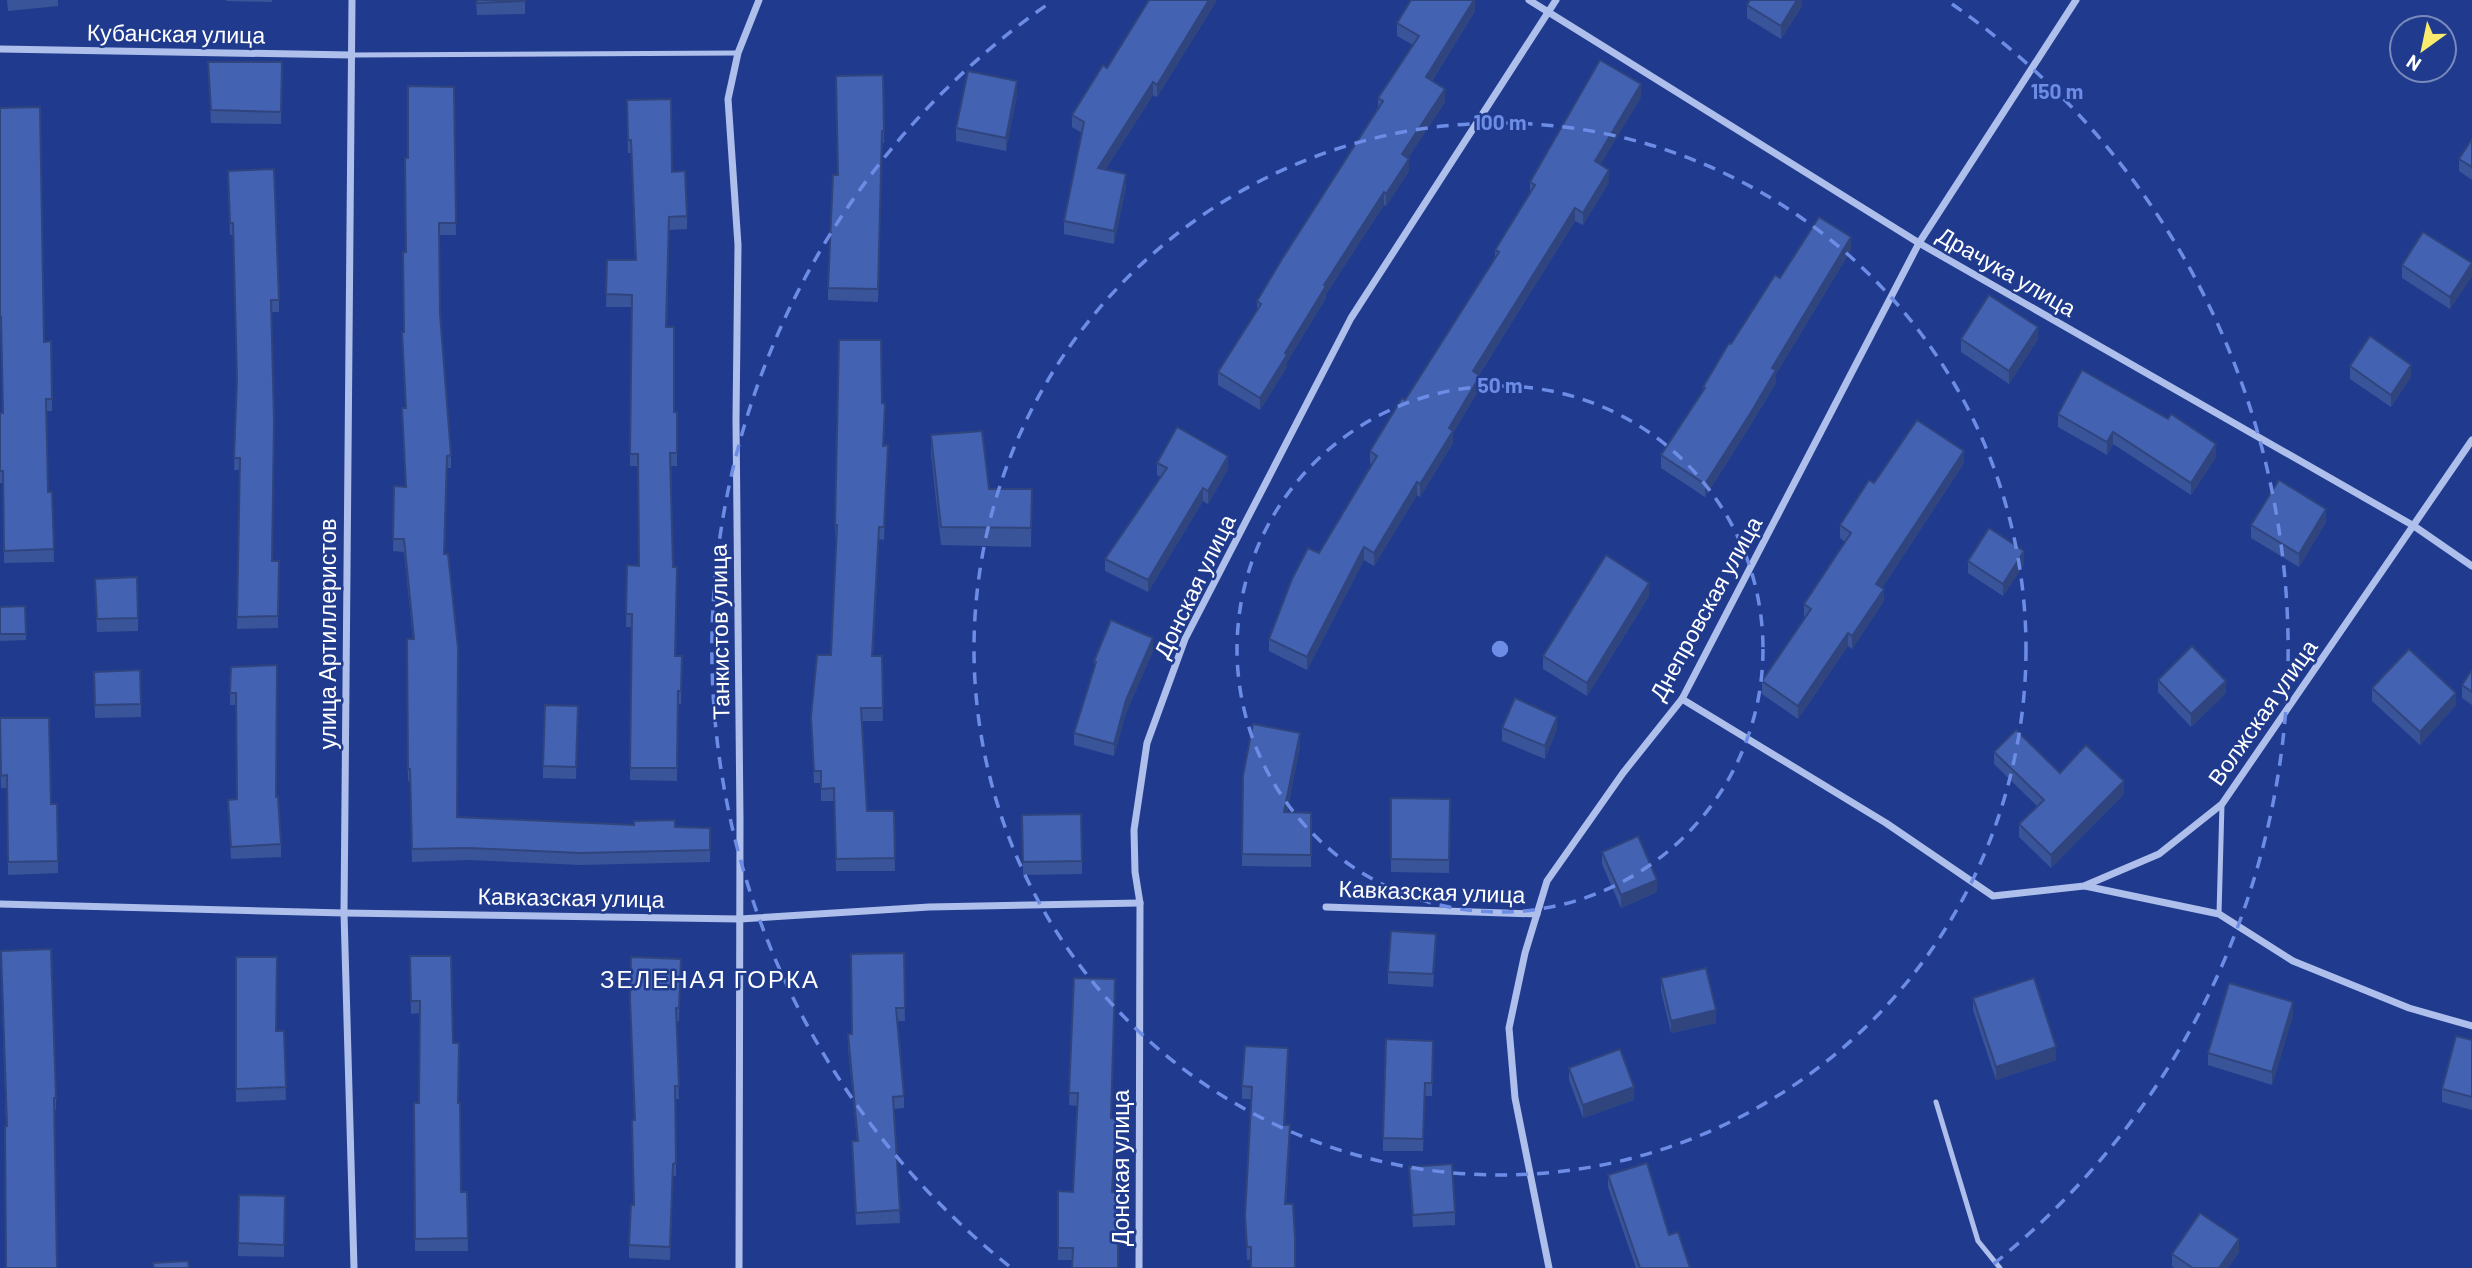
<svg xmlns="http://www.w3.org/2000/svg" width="2472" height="1268" font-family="Barlow,sans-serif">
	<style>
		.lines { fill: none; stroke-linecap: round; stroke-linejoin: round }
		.lane { stroke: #aebfec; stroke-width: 5 }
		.street { stroke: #aebfec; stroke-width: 7 }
		.wall { fill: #3a5499 }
		.shaded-wall { fill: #30457d }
		.building { fill: #4462b2; stroke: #30457d; stroke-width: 2 }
		.ring { fill: none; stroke: #6c8ce6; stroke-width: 3.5; stroke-dasharray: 12 9 }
		.labels { text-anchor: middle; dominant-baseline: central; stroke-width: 5; stroke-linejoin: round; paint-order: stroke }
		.street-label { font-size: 23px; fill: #fff; stroke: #203b8d }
		.neighbourhood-label { font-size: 24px; letter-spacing: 2px; fill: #fff; stroke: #203b8d }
		.centre { fill: #6c8ce6; stroke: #203b8d; stroke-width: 3.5 }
		.ring-label { font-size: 21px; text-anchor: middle; font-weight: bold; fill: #6c8ce6; stroke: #203b8d; stroke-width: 5; stroke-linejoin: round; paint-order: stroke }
	</style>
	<rect width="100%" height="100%" fill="#203b8d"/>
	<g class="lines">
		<g class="lane">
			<path d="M351 55 738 53"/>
			<path d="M2219 914 2222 804"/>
			<path d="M1936 1102 1978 1241 2000 1268"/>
		</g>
		<g class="street">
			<path d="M352 0 344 913 354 1268"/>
			<path d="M1529 0 1919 243 2414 526 2472 566"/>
			<path d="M0 49 351 55"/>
			<path d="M1682 699 1886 823 1993 896 2084 886 2159 854 2222 804 2472 440"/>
			<path d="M2085 886 2219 914 2293 961 2409 1008 2472 1026"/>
			<path d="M0 904 344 913 740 919 929 907 1140 903"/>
			<path d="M1326 907 1537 914"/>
			<path d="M739 1268 740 819 736 420 738 245 728 99 738 53 759 0"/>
			<path d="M1139 1268 1140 903 1135 872 1134 830 1147 743 1185 639 1351 318 1556 0"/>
			<path d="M1549 1268 1515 1098 1509 1028 1525 953 1547 881 1623 773 1682 699 1919 243 2076 0"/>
		</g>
	</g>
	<g class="wall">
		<path d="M7 0H58V6L8 11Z"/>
		<path d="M226 0H272V2L226 1Z"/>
		<path d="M476 0H525V14L477 15Z"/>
		<path d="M1217 0 1157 97 1153 95 1105 170 1126 187 1114 244 1064 234V221L1082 133 1072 127V115L1107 68Z"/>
		<path d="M1475 0V11L1432 81 1445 102 1408 158 1409 171 1386 206 1384 205 1326 294V298L1287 362V367L1260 410 1218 385V372L1257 311V301L1378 107V98L1413 45 1397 36V23Z"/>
		<path d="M1802 0V6L1781 39 1747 18V5Z"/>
		<path d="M208 62H282L281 124 211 123Z"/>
		<path d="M883 75 884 143H882L878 302 828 300V288L838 175Z"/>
		<path d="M454 87 456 235H440V314L451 455V468H447L445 554 457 817 710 828V862L581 865 468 860 412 862 410 781H408L407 639H413L404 552 393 551 394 486 406 487 402 420V408H406L402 332H404L408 158Z"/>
		<path d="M1017 94 1006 151 956 141V128Z"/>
		<path d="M1641 97 1600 164 1609 182 1583 225 1575 221 1479 375 1480 388 1453 433V443L1420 497 1417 495 1374 566 1364 560 1307 670 1269 651V639L1372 465 1370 463V451L1405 400 1495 259V250L1530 192V182Z"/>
		<path d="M627 100 672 172 687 216V229L669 230 667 327 674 412H677V466H671L676 656H682L681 704H678L677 781 630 780 632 627H626L627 565 639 566 638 466H630L631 307H606L607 260H635L631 153H628Z"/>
		<path d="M0 108 44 342 52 399V411H46L48 492H52L54 562 4 563 3 483H0V413H3L1 329H0Z"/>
		<path d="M2472 139V180L2459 171V159Z"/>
		<path d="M228 183 279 300V312H272V561H279L278 628 237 629 240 470H234L237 384 233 235H230Z"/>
		<path d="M1851 250 1776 374V383L1750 426 1705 497 1661 468V455L1703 390V387L1731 344 1780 278Z"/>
		<path d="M2402 265 2472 276 2450 309 2402 278Z"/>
		<path d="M1961 339H2038L2009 384 1961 352Z"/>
		<path d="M839 340 882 403 885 416 883 446 888 445 884 540 879 539 873 656H882L883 721H862L867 811H894L895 871H836L834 801H821V783H814L811 717 831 655 837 537H835Z"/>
		<path d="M2350 366 2411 377 2391 407 2350 379Z"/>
		<path d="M2058 414 2216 457 2191 495 2113 444 2107 455 2058 427Z"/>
		<path d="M931 435 989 489H1032L1031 547 941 545 931 454Z"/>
		<path d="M1157 463 1228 469 1208 504 1203 501 1148 592 1105 571V559L1161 477 1157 475Z"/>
		<path d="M1964 463 1882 588 1884 601 1852 649 1848 646 1798 719 1762 694V681L1805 618 1804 616V604L1845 542 1840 538V525L1874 483Z"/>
		<path d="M2326 522 2299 567 2251 538V525Z"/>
		<path d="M1968 561 2024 564 2003 596 1968 573Z"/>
		<path d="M95 579 138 618V631L97 632Z"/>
		<path d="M1649 596 1587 696 1543 669V656Z"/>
		<path d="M25 606 26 640 0 641V607Z"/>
		<path d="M1153 651 1126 713 1114 756 1074 745V733L1094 669V661Z"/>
		<path d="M231 667 276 797 281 844V857L231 859 228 800 236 799V705H230Z"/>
		<path d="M2472 670V705L2462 698V685Z"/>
		<path d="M94 672 141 704V717L95 718Z"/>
		<path d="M2158 680 2226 693 2191 727 2158 692Z"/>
		<path d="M2372 688 2456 705 2420 745 2372 701Z"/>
		<path d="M578 719 576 779 543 778V766Z"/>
		<path d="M1502 728 1557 729 1545 759 1502 741Z"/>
		<path d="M1300 746 1287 812 1311 813V867L1242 866 1243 776Z"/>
		<path d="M0 751 51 804H57L58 873 8 875 7 788H1Z"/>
		<path d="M1994 752 2060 773 2124 794 2051 868 2019 837V824L2037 806 1994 764Z"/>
		<path d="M1391 798 1450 799 1449 873 1391 872Z"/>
		<path d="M1081 814 1082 874 1023 875 1022 815Z"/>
		<path d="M1602 852 1657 892 1621 908 1602 864Z"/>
		<path d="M1436 946 1433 987 1388 984V972Z"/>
		<path d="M904 953 905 1021H897L904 1096V1108L894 1109 900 1223 856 1225 852 1141H857L848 1047V1034H852Z"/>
		<path d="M410 956 453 1043 458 1103 461 1192H467L468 1251H415L414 1103H419L420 1013 411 1014Z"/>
		<path d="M236 957 277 1031H284L286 1100 236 1102Z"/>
		<path d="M681 959 679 1021H676L679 1099H676V1176H673L670 1260 629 1258V1245L633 1205 634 1120 630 999Z"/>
		<path d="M1 963 56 1098V1110L6 1126Z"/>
		<path d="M1074 978 1111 1119 1116 1131 1113 1192 1072 1260H1058V1191L1073 1192 1077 1106 1069 1105Z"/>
		<path d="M1661 978 1716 1023 1671 1033 1661 991Z"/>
		<path d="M1973 998 2056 1060 1996 1080 1973 1010Z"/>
		<path d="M2293 1015 2272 1085 2208 1065V1053Z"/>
		<path d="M2472 1040V1110L2442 1102V1089Z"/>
		<path d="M1433 1041 1432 1096H1425L1423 1151H1383V1138Z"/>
		<path d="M1288 1061 1285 1125 1290 1138 1286 1204 1251 1259 1247 1260 1245 1216 1251 1099H1242V1086Z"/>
		<path d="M1569 1068 1634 1100 1583 1118 1569 1080Z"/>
		<path d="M1409 1167 1455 1212V1225L1413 1227Z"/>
		<path d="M1608 1175 1669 1235 1690 1268H1636L1608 1187Z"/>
		<path d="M239 1195 285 1196 284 1257 238 1256Z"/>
		<path d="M2239 1252 2228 1268H2174L2172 1266V1254Z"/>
	</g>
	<g class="shaded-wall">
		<path d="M1209 0H1217L1157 97V85Z"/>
		<path d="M1474 0H1475V11L1426 90V77Z"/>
		<path d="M1797 0H1802V6L1781 39V26Z"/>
		<path d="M1017 81V94L1006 151V138Z"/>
		<path d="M1153 82V95L1098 181V168Z"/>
		<path d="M1641 84V97L1595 174V161Z"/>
		<path d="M1445 89V102L1402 167V154Z"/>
		<path d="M1409 159V171L1386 206V194Z"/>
		<path d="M1609 170V182L1583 225V213Z"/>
		<path d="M1126 174V187L1114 244V231Z"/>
		<path d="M1384 192V205L1326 294V298L1287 362V367L1260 410V398L1285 353 1324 285Z"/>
		<path d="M1575 208V221L1473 384V371Z"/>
		<path d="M1851 237V250L1776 374V383L1750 426 1705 497V484L1772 368Z"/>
		<path d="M2472 263V276L2450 309V297Z"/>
		<path d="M2038 327V339L2009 384V371Z"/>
		<path d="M2411 365V377L2391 407V395Z"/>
		<path d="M1480 376V388L1453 433V443L1420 497V484L1449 428Z"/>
		<path d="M2113 432V444L2107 455V442Z"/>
		<path d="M2216 444V457L2191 495V483Z"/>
		<path d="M1964 451V463L1876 597V584Z"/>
		<path d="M1228 456V469L1208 504V491Z"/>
		<path d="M1417 482V495L1374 566V553Z"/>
		<path d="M1203 488V501L1148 592V580Z"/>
		<path d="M2326 509V522L2299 567V554Z"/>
		<path d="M1364 547V560L1307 670V657Z"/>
		<path d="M2024 551V564L2003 596V584Z"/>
		<path d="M1649 583V596L1587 696V683Z"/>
		<path d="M1884 589V601L1852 649V636Z"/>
		<path d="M1848 633V646L1798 719V706Z"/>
		<path d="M1153 638V651L1126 713 1114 756V744L1126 700Z"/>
		<path d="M2226 681V693L2191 727V714Z"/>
		<path d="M2456 693V705L2420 745V732Z"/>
		<path d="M1557 717V729L1545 759V746Z"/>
		<path d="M1300 733V746L1284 825V812Z"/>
		<path d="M2124 781V794L2051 868V855Z"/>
		<path d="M1657 880V892L1621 908V895Z"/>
		<path d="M2293 1002V1015L2272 1085V1072Z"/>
		<path d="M1716 1010V1023L1671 1033V1021Z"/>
		<path d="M2056 1047V1060L1996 1080V1067Z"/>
		<path d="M1634 1087V1100L1583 1118V1105Z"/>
		<path d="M2239 1239V1252L2228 1268H2219Z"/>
	</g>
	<g class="building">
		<path d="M477 0H525V1L477 3Z"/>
		<path d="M1149 0H1209L1157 85 1153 82 1098 168 1126 174 1114 231 1064 221 1084 122 1072 115 1103 65 1107 68Z"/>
		<path d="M1411 0H1474L1426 77 1445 89 1402 154 1409 159 1386 194 1384 192 1324 285 1326 286 1285 353 1287 355 1260 398 1218 372 1261 304 1257 301 1282 259 1383 101 1378 98 1419 36 1397 23Z"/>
		<path d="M1750 0H1797L1781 26 1747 5Z"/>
		<path d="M1600 60 1641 84 1595 161 1609 170 1583 213 1575 208 1473 371 1480 376 1449 428 1453 431 1420 484 1417 482 1374 553 1364 547 1307 657 1269 639 1292 579 1308 548 1319 553 1377 456 1370 451 1402 398 1405 400 1499 252 1495 250 1535 185 1530 182Z"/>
		<path d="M208 62H282L281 112 211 110Z"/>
		<path d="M968 71 1017 81 1006 138 956 128Z"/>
		<path d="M883 75 884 131H882L878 289 828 288 833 175H838L836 76Z"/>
		<path d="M408 86 454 87 456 223H439L440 314 451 455 447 456 444 554H448L458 648 457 817 634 825V821L675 820V827L710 828V850L581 853 468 848 412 849 410 769H408L407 639H414L404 539H393L394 486 406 487 402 408H406L402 332H404L403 252H406L405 158H408Z"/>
		<path d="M671 99 672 172 685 171 687 216 669 217 666 327H674V412H677V453H670L673 567H677L675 656H682L681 691H678L677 768H630L632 614H626L627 565 639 566 638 454H630L632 295 606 294 607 260H636L631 140H628L627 100Z"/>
		<path d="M40 107 44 342 51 341 52 399H46L48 492H52L54 549 4 551 3 471H0V413H3L1 317H0V108Z"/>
		<path d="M2472 139V167L2459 159Z"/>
		<path d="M274 169 279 300H271L274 421 272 561H279L278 616 237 617 240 458H234L237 379 233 223H230L228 171Z"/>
		<path d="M1819 217 1851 237 1772 368 1776 370 1750 414 1705 484 1661 455 1705 388 1703 387 1729 343 1731 344 1775 275 1780 278Z"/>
		<path d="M2423 232 2472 263 2450 297 2402 265Z"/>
		<path d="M1989 295 2038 327 2009 371 1961 339Z"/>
		<path d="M2370 336 2411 365 2391 395 2350 366Z"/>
		<path d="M839 340H881L882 403 885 404 883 446 888 445 884 527H879L872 656H882L883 708H861L867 811H894L895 858 836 859 834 788 821 789V771H814L811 717 817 655H831L837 525H835Z"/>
		<path d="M2082 370 2168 419 2171 414 2216 444 2191 483 2113 432 2107 442 2058 414Z"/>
		<path d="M1917 420 1964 451 1876 584 1884 589 1852 636 1848 633 1798 706 1762 681 1811 609 1804 604 1851 533 1840 525 1869 480 1874 483Z"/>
		<path d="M1177 427 1228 456 1208 491 1203 488 1148 580 1105 559 1167 468 1157 463Z"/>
		<path d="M982 431 989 489H1032L1031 528 941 527 931 435Z"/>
		<path d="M2279 480 2326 509 2299 554 2251 525Z"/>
		<path d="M1989 528 2024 551 2003 584 1968 561Z"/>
		<path d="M1606 555 1649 583 1587 683 1543 656Z"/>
		<path d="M137 577 138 618 97 619 95 579Z"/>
		<path d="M25 606 26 634H0V607Z"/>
		<path d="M1111 620 1153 638 1126 700 1114 744 1074 733 1096 662 1094 661Z"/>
		<path d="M2192 646 2226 681 2191 714 2158 680Z"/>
		<path d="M2409 649 2456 693 2420 732 2372 688Z"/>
		<path d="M277 665 276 797H278L281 844 231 847 228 800 237 799 236 693H230L231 667Z"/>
		<path d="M140 670 141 704 95 705 94 672Z"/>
		<path d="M2472 670V692L2462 685Z"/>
		<path d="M1515 698 1557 717 1545 746 1502 728Z"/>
		<path d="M545 705 578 706 576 767 543 766Z"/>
		<path d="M0 718H49L51 804H57L58 861 8 862 7 775 1 776Z"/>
		<path d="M1253 724 1300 733 1284 812 1311 813V855L1242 854 1243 776Z"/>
		<path d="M2016 730 2060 773 2086 745 2124 781 2051 855 2019 824 2044 800 1994 752Z"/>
		<path d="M1391 798 1450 799 1449 860 1391 859Z"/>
		<path d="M1081 814 1082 861 1023 862 1022 815Z"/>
		<path d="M1638 836 1657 880 1621 895 1602 852Z"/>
		<path d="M1391 931 1436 934 1433 974 1388 972Z"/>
		<path d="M51 949 56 1098H54L57 1268H6L5 1126H7L1 951Z"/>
		<path d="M904 953 905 1008H896L904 1096 893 1097 900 1210 856 1213 852 1141H858L848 1034H852L851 954Z"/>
		<path d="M410 956H451L453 1043H459L458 1103H460L461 1192H467L468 1238 415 1239 414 1103H419L420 1001H411Z"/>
		<path d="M236 957H277L276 1031H284L286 1087 236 1089Z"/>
		<path d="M631 957 681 959 679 1008H676L679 1086H675L676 1163 673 1164 670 1247 629 1245 631 1205H634L632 1120H635L630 999Z"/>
		<path d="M1706 968 1716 1010 1671 1021 1661 978Z"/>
		<path d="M1074 978 1115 979 1111 1118 1116 1119 1112 1192 1118 1193V1268H1072L1073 1248H1058V1191L1073 1192 1078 1093H1069Z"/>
		<path d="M2034 978 2056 1047 1996 1067 1973 998Z"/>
		<path d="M2229 983 2293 1002 2272 1072 2208 1053Z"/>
		<path d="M2456 1036 2472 1040V1097L2442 1089Z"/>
		<path d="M1386 1039 1433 1041 1432 1083H1425L1423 1139 1383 1138Z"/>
		<path d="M1245 1046 1288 1048 1284 1125H1290L1285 1204H1293L1295 1238V1268H1251V1247H1247L1245 1216 1252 1087 1242 1086Z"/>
		<path d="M1620 1049 1634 1087 1583 1105 1569 1068Z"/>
		<path d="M1647 1163 1669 1235 1678 1232 1690 1268H1640L1608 1175Z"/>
		<path d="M1452 1164 1455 1212 1413 1215 1409 1167Z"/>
		<path d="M239 1195 285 1196 284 1245 238 1243Z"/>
		<path d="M2200 1213 2239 1239 2219 1268H2193L2172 1254Z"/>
		<path d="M188 1261 189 1268H154L153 1263Z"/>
	</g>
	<g class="ring">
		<circle cx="1500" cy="649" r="263"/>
		<circle cx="1500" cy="649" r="526"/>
		<path d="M1009 1266A788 788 0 0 1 1048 4M1952 4A788 788 0 0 1 1991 1266"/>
	</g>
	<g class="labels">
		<g class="street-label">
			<text transform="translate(176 33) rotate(1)">Кубанская улица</text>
			<text transform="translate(2007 271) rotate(30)">Драчука улица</text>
			<text transform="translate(1194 586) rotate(-64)">Донская улица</text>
			<text transform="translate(1705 608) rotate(-61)">Днепровская улица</text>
			<text transform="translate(719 632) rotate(-91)">Танкистов улица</text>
			<text transform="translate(327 634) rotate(-90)">улица Артиллеристов</text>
			<text transform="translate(2262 712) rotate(-55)">Волжская улица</text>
			<text transform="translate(1432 891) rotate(2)">Кавказская улица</text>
			<text transform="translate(571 897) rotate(1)">Кавказская улица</text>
			<text transform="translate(1120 1168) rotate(-90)">Донская улица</text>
		</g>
		<g class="neighbourhood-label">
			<text x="710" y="978">ЗЕЛЕНАЯ ГОРКА</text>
		</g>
	</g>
	<circle cx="1500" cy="649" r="10" class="centre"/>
	<g class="ring-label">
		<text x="2057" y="99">150 m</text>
		<text x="1500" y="130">100 m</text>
		<text x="1500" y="393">50 m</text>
	</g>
	<g transform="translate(2423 49) rotate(213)"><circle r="33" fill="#203b8d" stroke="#7989bb" stroke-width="2"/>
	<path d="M0-5L12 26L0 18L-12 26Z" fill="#faeb6e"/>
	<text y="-10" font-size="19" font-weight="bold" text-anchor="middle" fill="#ffffff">N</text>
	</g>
</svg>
